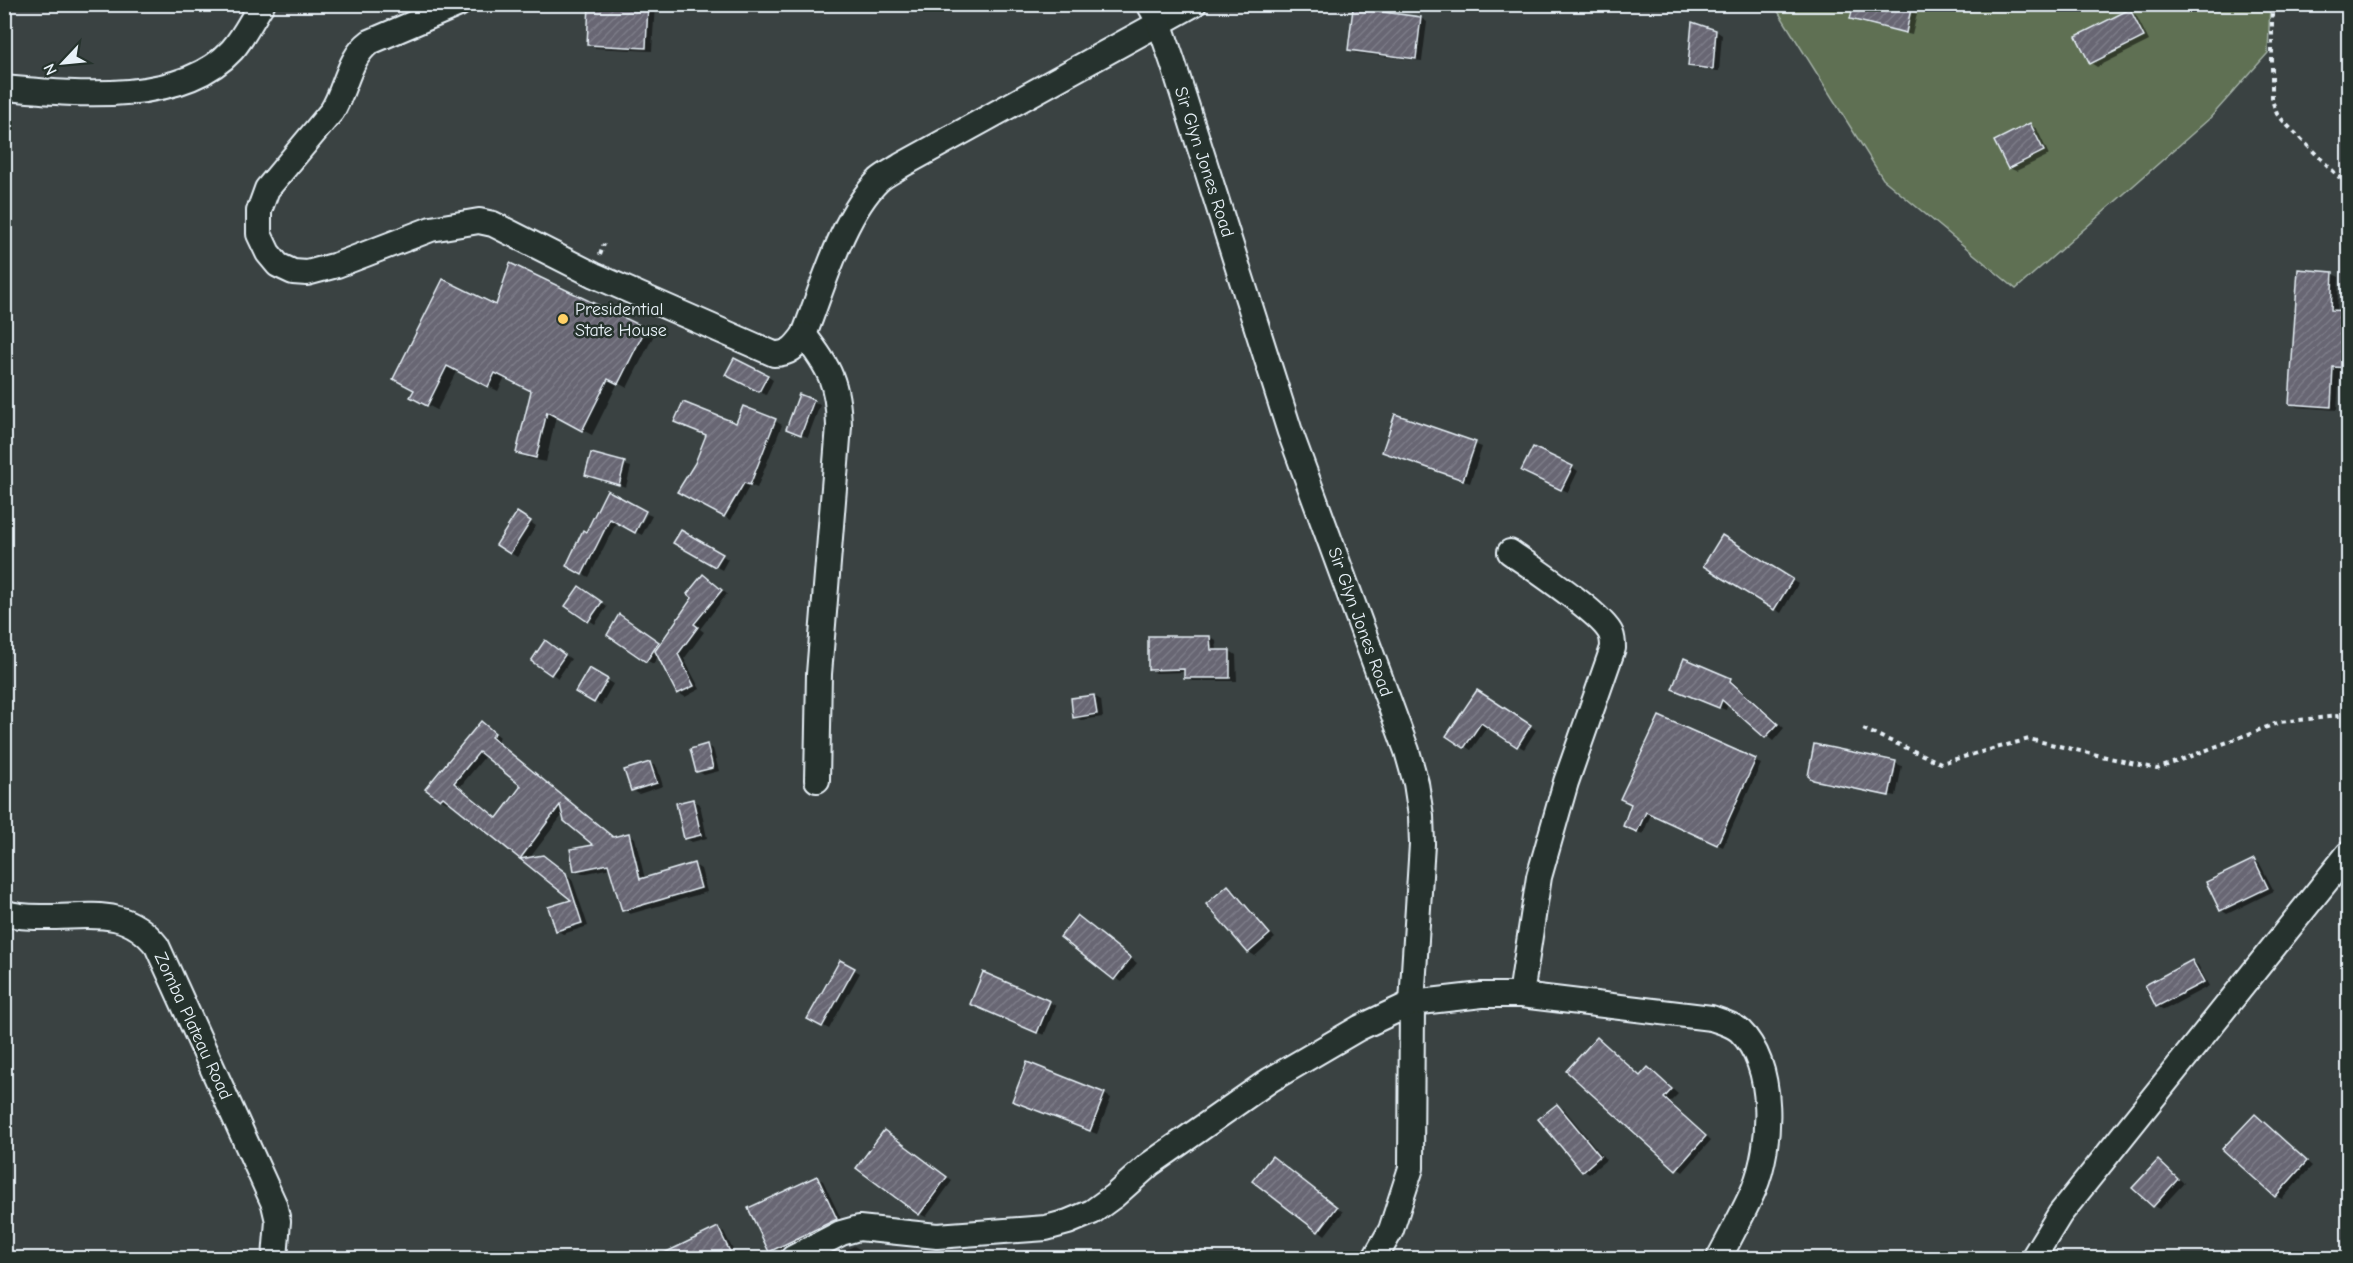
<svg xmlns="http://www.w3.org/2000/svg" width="2353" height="1263" font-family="'Comic Neue',sans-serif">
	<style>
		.grass { fill: #5e7053; stroke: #a3b0a6; stroke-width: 1.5 }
		.shadow { fill: #0007; fill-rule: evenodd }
		.building { fill: url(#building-hatch); stroke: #e8f1f8; stroke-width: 1.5; fill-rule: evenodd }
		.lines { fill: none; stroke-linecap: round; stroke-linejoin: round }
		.minor-casing { stroke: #e8f1f8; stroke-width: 28 }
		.path { stroke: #e8f1f8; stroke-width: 4; stroke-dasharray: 4.5 4.5; stroke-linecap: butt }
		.minor { stroke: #26332d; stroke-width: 24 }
		.poi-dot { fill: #ffd166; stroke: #26332d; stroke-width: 2 }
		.labels { text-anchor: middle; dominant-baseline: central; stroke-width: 5; stroke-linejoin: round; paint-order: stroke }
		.street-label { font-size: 18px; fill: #e8f1f8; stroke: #26332d }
		.poi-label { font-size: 18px; fill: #e8f1f8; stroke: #26332d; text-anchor: start }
	</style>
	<defs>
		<pattern id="building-hatch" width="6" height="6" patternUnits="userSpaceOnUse" patternTransform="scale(1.5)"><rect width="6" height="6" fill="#676673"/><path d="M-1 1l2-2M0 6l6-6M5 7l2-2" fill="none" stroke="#7d7c88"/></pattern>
	</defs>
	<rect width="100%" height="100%" fill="#3a4242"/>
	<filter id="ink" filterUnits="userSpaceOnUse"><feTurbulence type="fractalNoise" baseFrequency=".0167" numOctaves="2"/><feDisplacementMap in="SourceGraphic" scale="12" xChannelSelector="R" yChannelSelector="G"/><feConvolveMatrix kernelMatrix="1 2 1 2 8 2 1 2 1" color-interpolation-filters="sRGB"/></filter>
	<g filter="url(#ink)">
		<path class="grass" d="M1774 5H2270L2268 53 2209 119 2016 289 1883 179Z"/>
		<g class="shadow">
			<path d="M591 4H655L652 51 595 48 588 44Z"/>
			<path d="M1855 4H1898V8L1911 11 1917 14 1912 35 1858 22 1852 18Z"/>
			<path d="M2129 11 2136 15 2149 41 2097 67 2091 63Z"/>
			<path d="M1421 18 1427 22 1422 61 1356 53 1349 49Z"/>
			<path d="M1716 31 1722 35 1719 71 1696 69 1690 65Z"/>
			<path d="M2030 125 2037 129 2049 155 2016 171 2009 168Z"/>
			<path d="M2333 274 2339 277 2337 312H2348V370L2340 369 2337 410 2297 407 2290 403Z"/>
			<path d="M496 307 645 330 654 335 627 388 618 383 592 435 556 416 546 462 527 458 518 452 532 391 505 377 498 391 457 370 437 410 412 397Z"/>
			<path d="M767 376 773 380 766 395 734 378Z"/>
			<path d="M800 396 820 405 808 437 794 432Z"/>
			<path d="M1396 415 1482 447 1470 483 1384 451Z"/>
			<path d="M775 421 782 425 757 488 750 485 731 520 679 491 696 464 708 436 737 425Z"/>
			<path d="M592 455 631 467 626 487 587 475Z"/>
			<path d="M1572 467 1578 471 1568 492 1530 474Z"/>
			<path d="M608 493 617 521 589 577 568 566Z"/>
			<path d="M647 514 652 516 642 535 636 532Z"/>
			<path d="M524 518 536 526 517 557 498 545Z"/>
			<path d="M681 532 728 559 722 570 675 543Z"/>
			<path d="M1722 537 1798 584 1781 613 1705 565Z"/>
			<path d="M710 580 727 594 700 629 704 632 684 659 700 689 685 697 679 693 659 655 653 664 647 660 626 620 661 644Z"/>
			<path d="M586 592 607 607 595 624 589 620Z"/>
			<path d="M1210 637 1216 641 1217 651H1230L1236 655 1237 681H1192L1186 677V672L1156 673 1150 669Z"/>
			<path d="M552 646 571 659 558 678 533 661Z"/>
			<path d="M589 670 613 684 601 705 577 692Z"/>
			<path d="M1730 679 1784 728 1773 741 1728 703 1726 710 1680 692Z"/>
			<path d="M1484 695 1536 730 1524 749 1488 726 1471 750 1448 736Z"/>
			<path d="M1094 696 1101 700 1103 717 1081 720 1075 717Z"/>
			<path d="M1660 718 1761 764 1723 847 1651 814 1643 834 1630 829Z"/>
			<path d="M487 726 500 737 496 742 614 838 629 834 635 838 645 879 694 865 701 869 707 892 630 914 624 910 611 868 582 874 575 870 596 846 564 813 529 859 550 860 572 879 588 926 563 934 557 930 574 900 449 800 447 803 440 799ZM486 755 523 786 498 819 459 788Z"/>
			<path d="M706 745 713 749 719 771 704 775 698 771Z"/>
			<path d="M650 763 657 767 663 786 639 794 632 790Z"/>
			<path d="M1895 763 1902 766 1896 796 1813 779Z"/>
			<path d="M693 801 700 804 707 838 692 842 685 838Z"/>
			<path d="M2254 860 2260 864 2274 891 2227 914 2221 910Z"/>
			<path d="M1228 887 1234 890 1275 938 1255 956 1249 952Z"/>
			<path d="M1083 921 1137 963 1122 982 1115 978Z"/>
			<path d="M840 962 860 973 829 1029 809 1018Z"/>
			<path d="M2192 962 2198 965 2209 986 2164 1010 2157 1006Z"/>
			<path d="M1049 1002 1056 1006 1044 1035 978 1007Z"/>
			<path d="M1597 1039 1641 1077 1648 1069 1654 1073 1678 1094 1670 1102 1711 1140 1683 1172 1677 1168Z"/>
			<path d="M1104 1094 1111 1098 1097 1134 1020 1104Z"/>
			<path d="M1557 1105 1564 1109 1606 1160 1589 1174 1583 1170Z"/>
			<path d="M2255 1115 2312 1166 2282 1199 2276 1196Z"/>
			<path d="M890 1136 952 1181 926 1217 920 1214Z"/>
			<path d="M1278 1162 1343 1212 1325 1235 1254 1181Z"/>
			<path d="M2158 1162 2184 1183 2160 1209 2153 1205Z"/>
			<path d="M817 1178 823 1181 843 1223 776 1255 770 1251Z"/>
			<path d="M718 1228 724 1232 737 1258H657Z"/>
			<path d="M854 1246 868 1254 870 1258H828Z"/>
		</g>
		<g class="building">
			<path d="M589 4H648L646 48 587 45Z"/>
			<path d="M1854 4H1892L1911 9 1906 33 1850 19Z"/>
			<path d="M1353 8 1421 17 1416 59 1348 50Z"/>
			<path d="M2130 9 2144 37 2090 64 2076 36Z"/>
			<path d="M1692 22 1716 30 1713 69 1688 66Z"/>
			<path d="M2030 123 2044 151 2008 169 1994 141Z"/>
			<path d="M510 263 646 328 618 384 608 379 582 431 547 412 536 458 516 453 531 391 495 373 488 387 447 366 427 406 410 397 414 390 393 379 443 279 496 305Z"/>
			<path d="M2298 269 2333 272 2331 310 2349 311V368L2333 367 2331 407 2289 404Z"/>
			<path d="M734 358 768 375 759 392 725 375Z"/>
			<path d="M799 394 814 400 801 435 786 429Z"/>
			<path d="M683 402 736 423 743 406 776 419 750 485 744 483 724 517 677 492 695 463 706 435 674 422Z"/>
			<path d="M1395 414 1476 442 1463 480 1382 452Z"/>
			<path d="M1533 447 1573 466 1561 490 1521 471Z"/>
			<path d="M591 453 625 462 619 485 585 475Z"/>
			<path d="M607 490 646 511 635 533 610 519 582 575 566 566 583 530 586 532Z"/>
			<path d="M517 512 531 521 510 554 496 545Z"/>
			<path d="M681 530 723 554 715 567 673 543Z"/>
			<path d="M1722 535 1793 579 1774 610 1703 566Z"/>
			<path d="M703 574 722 590 694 624 698 627 678 654 694 686 677 694 655 651 692 598 687 594Z"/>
			<path d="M579 586 602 602 588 622 565 606Z"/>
			<path d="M619 614 659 642 646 662 607 635Z"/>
			<path d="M1148 636H1210L1211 650H1230V678H1184V669L1148 670Z"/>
			<path d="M545 640 565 655 551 675 531 661Z"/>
			<path d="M1684 658 1731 678 1730 681 1778 724 1765 738 1722 700 1719 708 1672 689Z"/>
			<path d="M589 668 608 679 594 703 575 692Z"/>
			<path d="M1477 690 1531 725 1517 747 1481 723 1464 748 1446 736Z"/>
			<path d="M1094 695 1097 714 1073 718 1071 698Z"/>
			<path d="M1659 716 1756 759 1717 845 1646 812 1637 832 1623 826 1631 804 1620 799Z"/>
			<path d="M481 721 495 733 491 737 613 837 629 833 640 879 694 863 701 888 622 911 608 864 574 871 570 849 593 845 564 821 560 805 520 859 443 797 440 800 425 789ZM479 752 521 786 497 818 454 783Z"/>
			<path d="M707 744 713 768 696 772 690 749Z"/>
			<path d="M1814 744 1896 761 1889 796 1813 780 1808 776Z"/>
			<path d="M650 762 657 783 631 791 624 770Z"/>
			<path d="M693 799 701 835 684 839 676 803Z"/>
			<path d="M543 855 566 873 582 923 556 931 548 907 571 900 520 859Z"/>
			<path d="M2254 859 2268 888 2220 911 2206 882Z"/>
			<path d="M1228 885 1270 934 1248 953 1206 904Z"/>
			<path d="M1077 915 1131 958 1114 980 1060 937Z"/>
			<path d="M840 960 855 968 822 1027 807 1019Z"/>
			<path d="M2192 960 2204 982 2156 1007 2145 985Z"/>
			<path d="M983 972 1050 1001 1037 1033 970 1004Z"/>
			<path d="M1597 1037 1640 1076 1648 1067 1672 1089 1664 1098 1706 1136 1676 1170 1566 1071Z"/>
			<path d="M1027 1062 1105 1093 1090 1131 1012 1101Z"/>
			<path d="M1557 1104 1600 1156 1582 1172 1538 1119Z"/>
			<path d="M2255 1114 2307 1161 2275 1197 2222 1149Z"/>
			<path d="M884 1130 947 1177 919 1215 856 1168Z"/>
			<path d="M1272 1156 1337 1207 1318 1232 1252 1181Z"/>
			<path d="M2158 1160 2178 1179 2153 1207 2132 1188Z"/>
			<path d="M817 1176 837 1219 769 1252 748 1208Z"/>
			<path d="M718 1227 733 1258H654Z"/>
		</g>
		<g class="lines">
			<defs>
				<g id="minor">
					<path d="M459 4 370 42C348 58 346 89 332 111L267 189 259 211V234L268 253 278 265 293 272 307 273 337 265 431 229 479 221 493 224 594 275 774 354C790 354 795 347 804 335 823 287 842 216 879 180 886 174 895 170 902 165L1194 4"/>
					<path d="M1149 4 1159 22 1173 63 1290 432 1407 751 1416 783 1421 816 1422 844 1412 1003 1411 1168 1391 1230 1375 1258"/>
					<path d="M4 88C72 94 181 106 232 50 244 37 252 19 262 4"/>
					<path d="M804 335C830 368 838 384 839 426L819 674 817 780"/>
					<path d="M1510 552C1531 567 1603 614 1611 634 1613 639 1613 644 1613 648L1566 782 1539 877 1521 995"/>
					<path d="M4 912C16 917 29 917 41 917 87 918 125 905 157 946L274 1204 278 1221 275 1258"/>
					<path d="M793 1258 841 1233 859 1228 937 1236 1046 1228 1068 1222 1092 1212 1114 1196 1150 1164 1270 1080 1359 1028 1412 1003 1482 995H1521L1711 1018C1720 1021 1732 1024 1740 1031 1776 1067 1772 1145 1754 1189 1744 1212 1731 1235 1719 1258"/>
					<path d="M2033 1258 2060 1214 2348 854"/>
				</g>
			</defs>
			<use href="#minor" class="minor-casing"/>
			<g class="path">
				<path d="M2272 4V100L2277 114 2288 126 2339 177 2348 182"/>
				<path d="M600 255 604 244"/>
				<path d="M1863 729 1941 763 2029 739 2157 769 2280 722 2348 715"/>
			</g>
			<use href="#minor" class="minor"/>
		</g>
	</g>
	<circle class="poi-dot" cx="563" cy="319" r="6"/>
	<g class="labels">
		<g class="street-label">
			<text transform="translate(1204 162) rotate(72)">Sir Glyn Jones Road</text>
			<text transform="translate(1360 622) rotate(70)">Sir Glyn Jones Road</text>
			<text transform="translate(193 1026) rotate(65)">Zomba Plateau Road</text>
		</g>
		<g class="poi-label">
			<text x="575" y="309">Presidential<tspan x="575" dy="21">State House</tspan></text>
		</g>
	</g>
	<rect width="2353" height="1263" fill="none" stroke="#26332d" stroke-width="24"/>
	<rect x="12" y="12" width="2329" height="1239" fill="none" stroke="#e8f1f8" stroke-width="2" filter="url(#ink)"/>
	<g transform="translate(63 63) rotate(244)" stroke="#26332d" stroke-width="4.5" paint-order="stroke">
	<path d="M0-4.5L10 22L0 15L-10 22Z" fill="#e8f1f8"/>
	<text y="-9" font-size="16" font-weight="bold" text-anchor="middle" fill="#e8f1f8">N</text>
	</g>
</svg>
